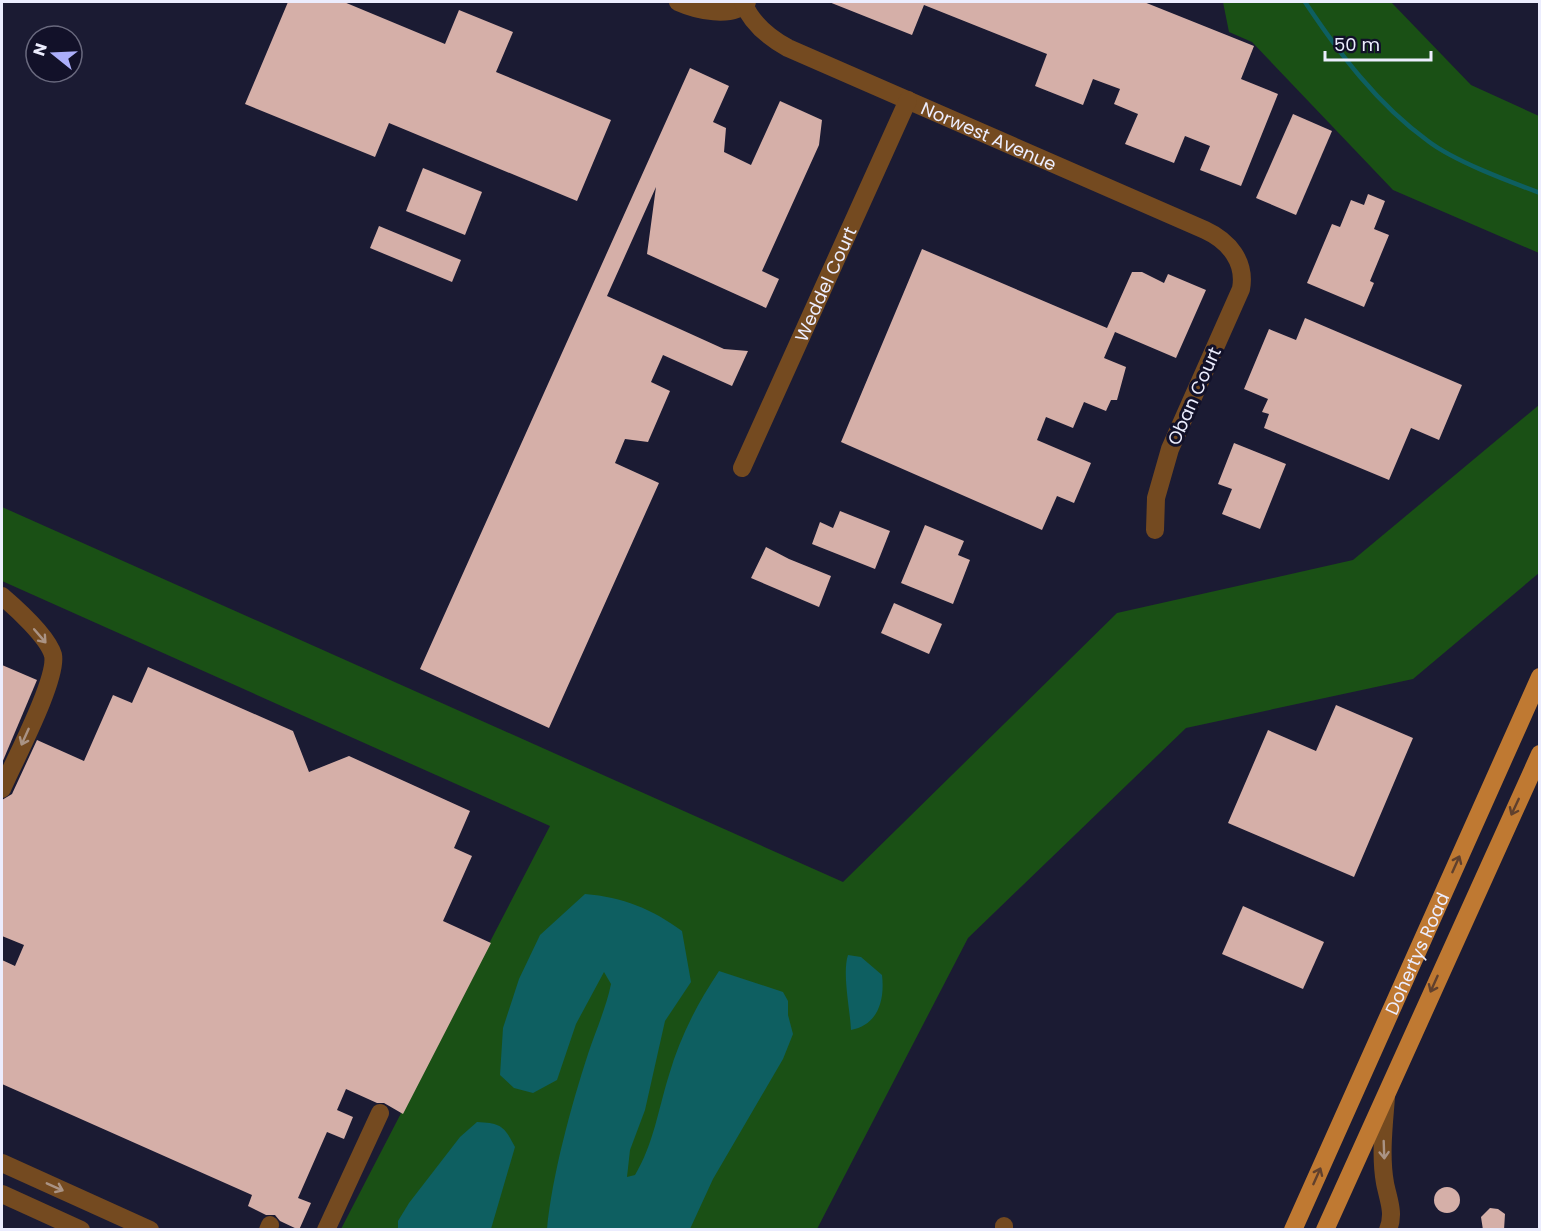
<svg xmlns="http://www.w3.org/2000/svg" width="1541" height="1231" font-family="Poppins,sans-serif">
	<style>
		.green { fill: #1a5015 }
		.water { fill: #0e5f61 }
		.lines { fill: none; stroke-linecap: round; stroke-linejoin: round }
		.stream { stroke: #0e5f61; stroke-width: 4.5 }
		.building { fill: #d5afa8 }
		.minor { stroke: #744a20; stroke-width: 18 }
		.major { stroke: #bf7932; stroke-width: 18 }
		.oneway { stroke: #aa9384 }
		.oneway2 { stroke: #60402d }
		.labels { text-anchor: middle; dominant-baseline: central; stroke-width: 6; stroke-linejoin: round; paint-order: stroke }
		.street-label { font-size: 18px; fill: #ecedfe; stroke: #121129 }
	</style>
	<rect width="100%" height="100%" fill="#1b1b33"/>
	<g class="green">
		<path d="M1223 2H1391L1471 85 1539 116V253L1393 190 1252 42 1229 32Z"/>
		<path d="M1539 405V573L1413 679 1186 728 968 938 817 1229H341L550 826 2 581V507L843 882 1117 613 1353 560Z"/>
	</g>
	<g class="water">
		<path d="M585 894C623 897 652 909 682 931L691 982 665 1021 645 1110 630 1150 627 1177 635 1175C654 1143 658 1110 669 1075 680 1037 697 1004 719 971L783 992 788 1001V1015L793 1034 783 1059 713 1179 690 1229H547C552 1176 571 1106 588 1054 596 1030 606 1008 611 984L604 972 576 1024 557 1080 533 1093 514 1088 500 1075 503 1028 519 979 540 935Z"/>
		<path d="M848 955 861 957 882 975C885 1000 878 1025 851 1030 850 1009 842 973 848 955Z"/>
		<path d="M477 1122C501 1123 504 1126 515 1147L491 1229H398V1221L409 1203 460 1137Z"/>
	</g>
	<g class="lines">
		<path class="stream" d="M1305 2C1339 53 1377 104 1428 141 1454 161 1508 181 1540 193"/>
	</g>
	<g class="building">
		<path d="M288 2H344L445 44 459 10 513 32 496 72 611 120 577 201 389 123 375 157 245 104Z"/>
		<path d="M829 2H1144L1254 46 1241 79 1278 94 1241 186 1200 170 1210 146 1185 136 1174 163 1125 144 1138 114 1114 104 1120 89 1093 79 1083 105 1035 86 1047 54 924 5 912 35Z"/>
		<path d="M690 68 729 86 713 122 726 128 724 152 751 165 780 101 822 120 819 145 762 271 779 279 766 308 647 254 656 187 607 296 724 349 748 351 732 386 663 355 651 382 670 391 648 442 625 439 615 463 659 483 549 728 420 669Z"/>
		<path d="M1293 114 1332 131 1296 215 1256 198Z"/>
		<path d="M423 168 482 192 465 235 406 211Z"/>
		<path d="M1368 194 1385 201 1374 229 1389 235 1370 281 1374 283 1364 307 1307 283 1332 224 1340 227 1351 200 1364 205Z"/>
		<path d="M379 226 461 260 452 282 370 248Z"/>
		<path d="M922 249 1107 328 1132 272H1142L1164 283 1168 274 1206 290 1176 358 1115 332 1104 358 1126 367 1117 400H1111L1106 411 1084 402 1073 428 1046 417 1037 440 1091 463 1074 503 1057 496 1042 530 841 442Z"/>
		<path d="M1305 318 1462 385 1439 440 1411 428 1389 480 1264 428 1269 414 1262 412 1268 399 1244 389 1269 329 1296 340Z"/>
		<path d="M1234 443 1286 464 1260 529 1222 514 1232 489 1218 484Z"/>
		<path d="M840 511 890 531 875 569 812 544 820 522 833 528Z"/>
		<path d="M925 525 964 541 958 555 970 560 953 604 901 583Z"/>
		<path d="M766 547 789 559 831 576 819 607 751 578Z"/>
		<path d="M894 603 942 624 929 654 881 633Z"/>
		<path d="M2 665 37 680 2 763Z"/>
		<path d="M148 667 293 731 309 772 349 756 470 811 454 848 472 856 443 921 491 943 403 1114 384 1103H377L346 1089 337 1110 353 1117 344 1139 327 1132 298 1198 311 1203 299 1230 280 1221 275 1215H266L248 1206 252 1195 2 1084V960L15 966 24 945 2 936V800L12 794 37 740 84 761 113 695 132 703Z"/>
		<path d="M1336 705 1413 738 1354 877 1228 823 1268 730 1316 751Z"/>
		<path d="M1243 906 1324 942 1303 989 1222 954Z"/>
		<circle cx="1447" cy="1200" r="13"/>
		<path d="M1490 1208 1498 1209 1505 1214 1504 1230H1483L1481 1217Z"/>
	</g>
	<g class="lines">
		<g class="minor">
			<path d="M678 2C696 10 732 19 747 2"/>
			<path id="s1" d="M743 2C751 23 768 37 788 48L1205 230C1229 241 1246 262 1241 289L1170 449 1156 498 1155 530"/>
			<path id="s2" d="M742 468 908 100"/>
			<path d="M2 596C16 608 48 637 53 655 58 679 13 763 2 789"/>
			<path d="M1386 1097C1384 1124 1380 1155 1385 1183 1388 1199 1395 1213 1388 1230"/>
			<path d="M2 1163 150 1230"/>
			<path d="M2 1194 81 1230"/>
			<path d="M1004 1226V1230"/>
			<path d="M268 1230 270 1225"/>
			<path d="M326 1230 380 1113"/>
		</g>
		<g class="major">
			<path id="s3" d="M1293 1230 1540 677"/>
			<path d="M1325 1230 1540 754"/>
		</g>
	</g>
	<defs><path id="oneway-shaft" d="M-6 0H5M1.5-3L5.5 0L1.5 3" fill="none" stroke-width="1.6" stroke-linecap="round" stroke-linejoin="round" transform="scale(1.5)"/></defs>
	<g class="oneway">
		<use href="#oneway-shaft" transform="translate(40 636) rotate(49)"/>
		<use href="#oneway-shaft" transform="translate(25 737) rotate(114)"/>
		<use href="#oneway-shaft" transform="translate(1384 1150) rotate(88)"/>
		<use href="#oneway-shaft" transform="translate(55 1187) rotate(24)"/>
	</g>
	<g class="oneway2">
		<use href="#oneway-shaft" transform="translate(1515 807) rotate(115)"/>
		<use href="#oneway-shaft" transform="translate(1456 864) rotate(-66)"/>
		<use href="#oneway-shaft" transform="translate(1434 984) rotate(114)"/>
		<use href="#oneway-shaft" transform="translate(1317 1176) rotate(-66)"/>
	</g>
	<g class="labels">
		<g class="street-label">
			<text stroke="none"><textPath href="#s1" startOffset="285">Norwest Avenue</textPath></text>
			<text stroke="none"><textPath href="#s2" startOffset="202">Weddel Court</textPath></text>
			<text transform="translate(1194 396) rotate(-66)">Oban Court</text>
			<text stroke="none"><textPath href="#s3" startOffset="303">Dohertys Road</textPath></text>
		</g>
	</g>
	<rect width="1541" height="1231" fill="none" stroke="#ecedfe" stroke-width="6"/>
	<g transform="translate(54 54) rotate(288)"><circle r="28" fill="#121129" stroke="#69697e" stroke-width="1.5"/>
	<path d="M0-4.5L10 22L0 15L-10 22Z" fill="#acaffb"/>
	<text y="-9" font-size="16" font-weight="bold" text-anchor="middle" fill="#ecedfe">N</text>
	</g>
	<path d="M1325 51v9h106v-9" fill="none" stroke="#ecedfe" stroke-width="3"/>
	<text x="1334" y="51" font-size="18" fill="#ecedfe" stroke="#121129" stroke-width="4.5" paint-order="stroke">50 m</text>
</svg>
